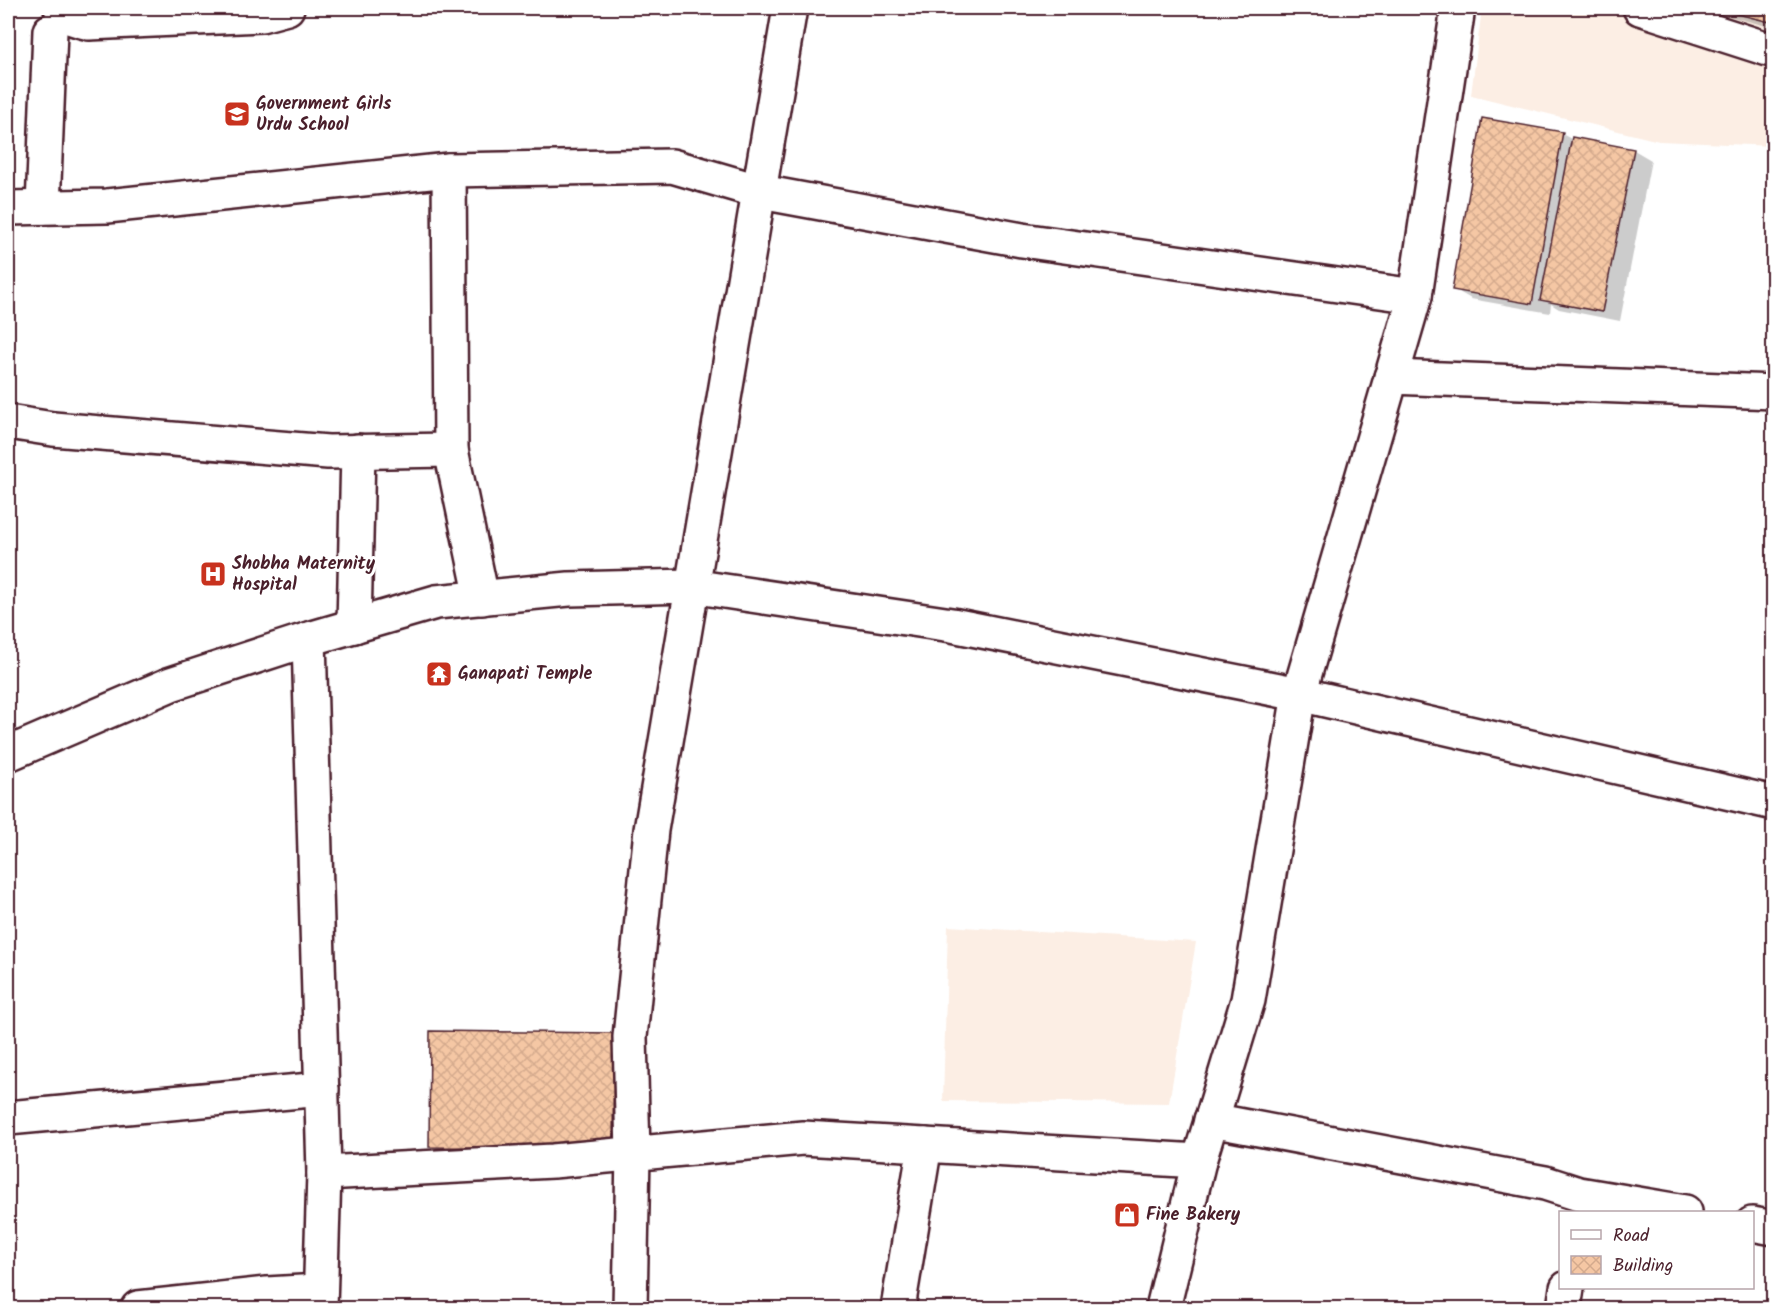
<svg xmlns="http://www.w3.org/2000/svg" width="1781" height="1316" font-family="Kalam,sans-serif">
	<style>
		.built { fill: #fceee4 }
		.shadow { fill: #0003 }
		.building { fill: url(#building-cross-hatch); stroke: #4a1f2b; stroke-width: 1.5 }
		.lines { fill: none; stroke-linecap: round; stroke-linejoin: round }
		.minor-casing { stroke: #4a1f2b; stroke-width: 38 }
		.tertiary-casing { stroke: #4a1f2b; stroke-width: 38 }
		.minor { stroke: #fff; stroke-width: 33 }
		.tertiary { stroke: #fff; stroke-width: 33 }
		.labels { text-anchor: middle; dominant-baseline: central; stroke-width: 6; stroke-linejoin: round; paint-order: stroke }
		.poi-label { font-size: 18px; font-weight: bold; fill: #4a1f2b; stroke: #fff; text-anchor: start }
	</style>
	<defs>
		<pattern id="building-cross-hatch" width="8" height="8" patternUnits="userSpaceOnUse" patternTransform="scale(1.5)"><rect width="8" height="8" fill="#f5c7a4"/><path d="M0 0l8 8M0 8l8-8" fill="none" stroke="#d4aa8d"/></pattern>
	</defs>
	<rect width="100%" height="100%" fill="#fff"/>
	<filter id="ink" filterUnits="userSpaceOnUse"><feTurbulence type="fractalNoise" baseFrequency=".0167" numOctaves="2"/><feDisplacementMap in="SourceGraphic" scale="12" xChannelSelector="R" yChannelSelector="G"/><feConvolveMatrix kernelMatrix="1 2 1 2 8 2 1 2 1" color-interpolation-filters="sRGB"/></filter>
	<g filter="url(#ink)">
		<g class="built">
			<path d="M1482 8H1773V146L1659 141 1471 95Z"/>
			<path d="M948 926 1196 942 1169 1103 943 1101Z"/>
		</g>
		<g class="shadow">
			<path d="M1712 8H1774V28L1725 15Z"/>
			<path d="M1562 134 1573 140 1634 150 1651 160 1620 321 1559 309 1551 304 1550 313 1471 299 1454 289Z"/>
			<path d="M614 1034 635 1160 453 1159 430 1146Z"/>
			<path d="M500 1305 507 1308H354Z"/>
		</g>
		<g class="building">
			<path d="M1713 8H1774V23Z"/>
			<path d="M1482 118 1563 132 1532 304 1452 290Z"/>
			<path d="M1572 137 1634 149 1602 312 1540 300Z"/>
			<path d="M430 1031 614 1033 613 1148 429 1147Z"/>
			<path d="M500 1303 501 1308H353V1307Z"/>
		</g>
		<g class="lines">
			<defs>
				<g id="minor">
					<path d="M61 8C65 18 78 20 89 23L261 15 287 8"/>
					<path d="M1640 8 1774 51"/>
					<path d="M449 170 451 450 482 598"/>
					<path d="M43 207 50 31"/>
					<path d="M8 208 107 206 449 170 672 166 761 192 1022 240 1415 296"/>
					<path d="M1391 377 1774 392"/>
					<path d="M8 422 53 429 328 452 451 450"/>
					<path d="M354 626 358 451"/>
					<path d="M309 639 324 1173 320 1308"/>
					<path d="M1299 694 1774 803"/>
					<path d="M8 1118 322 1089"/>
					<path d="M1211 1120 1545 1183 1579 1194 1685 1212"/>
					<path d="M324 1173 553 1161 803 1138 1199 1161"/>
					<path d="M1752 1224 1774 1228"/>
					<path d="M138 1308 267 1294 319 1291"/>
					<path d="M630 1308 633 1153 630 1037 651 830 790 8"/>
					<path d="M898 1308 925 1145"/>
					<path d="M1564 1308 1567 1288"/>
				</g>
				<g id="tertiary">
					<path d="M8 754 171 684 309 639 436 602 569 589 691 586 952 625 1299 694"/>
					<path d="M1163 1308 1199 1161 1248 1000 1299 694 1415 296 1458 8"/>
				</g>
			</defs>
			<use href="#minor" class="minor-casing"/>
			<use href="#tertiary" class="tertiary-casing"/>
			<use href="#minor" class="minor"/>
			<use href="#tertiary" class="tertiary"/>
		</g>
	</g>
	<defs>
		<symbol id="school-square" viewBox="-11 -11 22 22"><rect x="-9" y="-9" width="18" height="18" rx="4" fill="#c8321e" stroke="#fff"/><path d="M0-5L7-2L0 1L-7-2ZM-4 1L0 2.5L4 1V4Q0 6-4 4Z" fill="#fff"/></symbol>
		<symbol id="hospital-square" viewBox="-11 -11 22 22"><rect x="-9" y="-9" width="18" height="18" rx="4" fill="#c8321e" stroke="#fff"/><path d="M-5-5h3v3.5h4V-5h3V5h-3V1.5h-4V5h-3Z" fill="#fff"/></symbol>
		<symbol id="temple-square" viewBox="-11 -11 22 22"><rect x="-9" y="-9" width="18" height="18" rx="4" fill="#c8321e" stroke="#fff"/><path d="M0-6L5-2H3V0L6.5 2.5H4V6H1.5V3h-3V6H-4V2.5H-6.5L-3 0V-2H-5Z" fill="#fff"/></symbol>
		<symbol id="shop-square" viewBox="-11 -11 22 22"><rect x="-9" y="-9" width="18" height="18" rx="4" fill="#c8321e" stroke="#fff"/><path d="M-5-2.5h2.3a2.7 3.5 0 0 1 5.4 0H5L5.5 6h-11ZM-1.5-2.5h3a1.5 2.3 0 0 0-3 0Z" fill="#fff"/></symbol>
	</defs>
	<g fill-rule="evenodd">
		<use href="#school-square" x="222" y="99" width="30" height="30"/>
		<use href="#hospital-square" x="198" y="559" width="30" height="30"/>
		<use href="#temple-square" x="424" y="659" width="30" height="30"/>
		<use href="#shop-square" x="1112" y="1200" width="30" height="30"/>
	</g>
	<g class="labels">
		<g class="poi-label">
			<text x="256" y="104">Government Girls<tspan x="256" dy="21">Urdu School</tspan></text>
			<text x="232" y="564">Shobha Maternity<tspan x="232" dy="21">Hospital</tspan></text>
			<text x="458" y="674">Ganapati Temple</text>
			<text x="1146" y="1215">Fine Bakery</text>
		</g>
	</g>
	<rect width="1781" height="1316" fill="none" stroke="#fff" stroke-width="30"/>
	<rect x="15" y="15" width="1751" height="1286" fill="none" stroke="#4a1f2b" stroke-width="2" filter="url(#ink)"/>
	<rect x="1559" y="1211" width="195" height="78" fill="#ffffff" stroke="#b7a5aa" stroke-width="1.5"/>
	<rect x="1571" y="1230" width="30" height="9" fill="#ffffff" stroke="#b7a5aa" stroke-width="1.5"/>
	<text x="1613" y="1241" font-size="18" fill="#4a1f2b">Road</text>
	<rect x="1571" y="1256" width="30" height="18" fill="url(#building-cross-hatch)" stroke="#b7a5aa" stroke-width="1.5"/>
	<text x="1613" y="1271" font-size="18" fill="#4a1f2b">Building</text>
</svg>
